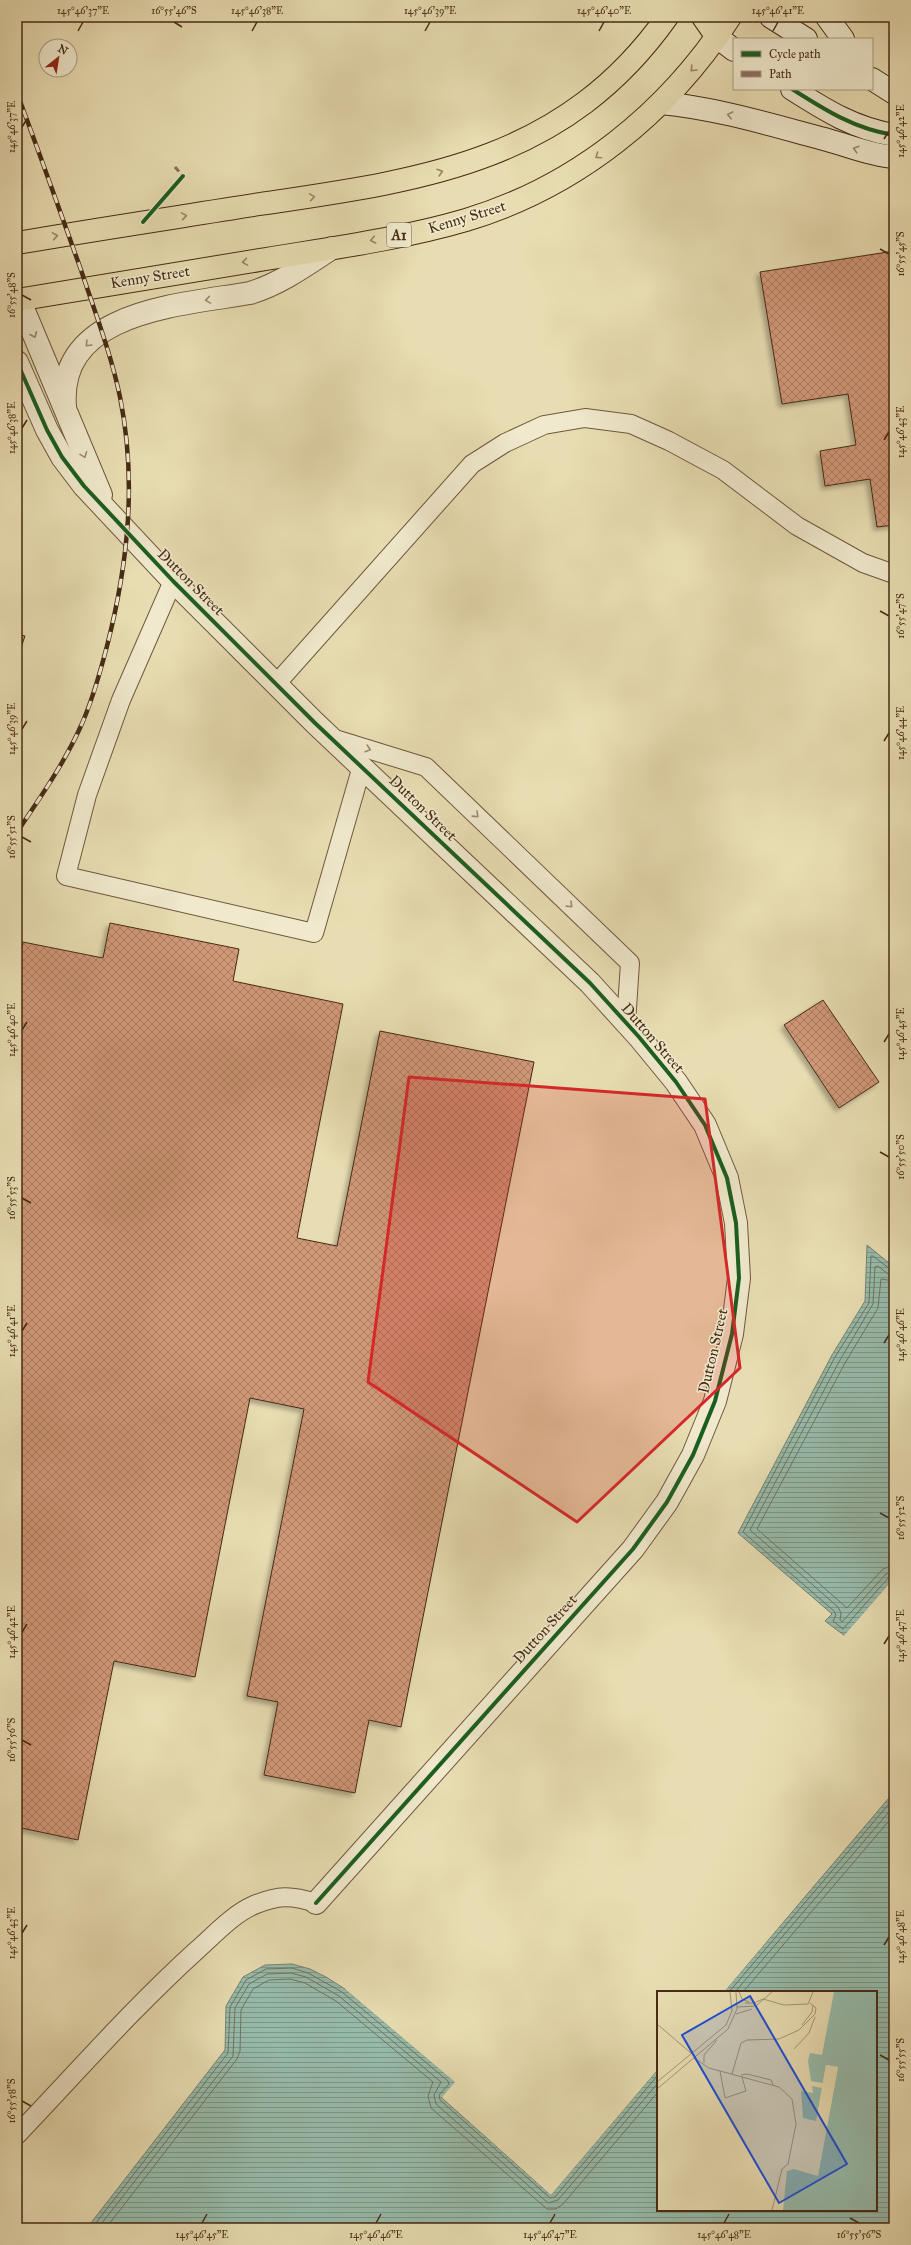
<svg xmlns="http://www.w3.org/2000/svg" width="911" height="2245" font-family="'IM FELL Great Primer',serif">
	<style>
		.water { fill: url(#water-rules); stroke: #778270 }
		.pier { fill: #e8ddb2 }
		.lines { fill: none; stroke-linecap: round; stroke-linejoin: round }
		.shore { stroke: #6f7460; stroke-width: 1 }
		.building { fill: url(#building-cross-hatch); stroke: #472b15; filter: url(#shadow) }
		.lane-casing { stroke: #6f583c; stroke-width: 20 }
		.street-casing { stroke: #6f583c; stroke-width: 24 }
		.secondary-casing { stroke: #472b15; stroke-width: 24 }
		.highway-casing { stroke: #472b15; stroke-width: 24 }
		.lane { stroke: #f0e9cd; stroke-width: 18 }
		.street { stroke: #f0e9cd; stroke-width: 22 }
		.secondary { stroke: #f0e9cd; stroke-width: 22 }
		.highway { stroke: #e8ddb2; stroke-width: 22 }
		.rail-casing { stroke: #472b15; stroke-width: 4.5 }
		.rail { stroke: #f0e9cd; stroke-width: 3; stroke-dasharray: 9; stroke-linecap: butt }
		.quiet { stroke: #8d6e63; stroke-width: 3; stroke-dasharray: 6 3; stroke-linecap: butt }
		.cycleway-casing { stroke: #f0e9cd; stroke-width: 6 }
		.cycleway { stroke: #1b5e20; stroke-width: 4 }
		.oneway { stroke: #988464 }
		.oneway2 { stroke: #9c8a71 }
		.marked { fill: #d62828; fill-opacity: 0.2; stroke: #d62828; stroke-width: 3; stroke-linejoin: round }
		.ticks { fill: none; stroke: #472b15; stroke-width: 1.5 }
		.labels { text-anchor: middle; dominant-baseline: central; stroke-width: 3; stroke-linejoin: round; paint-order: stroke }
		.shield { fill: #f0e9cd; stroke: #7a644c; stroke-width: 1 }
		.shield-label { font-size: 14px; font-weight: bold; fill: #472b15 }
		.street-label { font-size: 15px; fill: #472b15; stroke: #f0e9cd }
		.inset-road { fill: none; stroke: #a89673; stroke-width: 1 }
		.view { fill: #1d4ed8; fill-opacity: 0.15; stroke: #1d4ed8; stroke-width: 2 }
		.inset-edge { fill: none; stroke: #472b15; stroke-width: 2 }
		.neatline { fill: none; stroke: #472b15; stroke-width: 1.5 }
		.ticks-label { font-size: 10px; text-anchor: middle; fill: #472b15 }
	</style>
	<defs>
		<pattern id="water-rules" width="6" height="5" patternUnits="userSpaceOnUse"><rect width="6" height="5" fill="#97bcac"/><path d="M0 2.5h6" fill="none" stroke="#7d998b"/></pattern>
		<pattern id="building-cross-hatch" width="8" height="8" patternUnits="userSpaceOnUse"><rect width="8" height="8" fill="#d09778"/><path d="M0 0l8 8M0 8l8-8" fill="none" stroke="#ab7b61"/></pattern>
		<filter id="shadow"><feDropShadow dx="-3.5" dy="3.5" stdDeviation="2" flood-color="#0004"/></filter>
	</defs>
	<rect width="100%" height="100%" fill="#e8ddb2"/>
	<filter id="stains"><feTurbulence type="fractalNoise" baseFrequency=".005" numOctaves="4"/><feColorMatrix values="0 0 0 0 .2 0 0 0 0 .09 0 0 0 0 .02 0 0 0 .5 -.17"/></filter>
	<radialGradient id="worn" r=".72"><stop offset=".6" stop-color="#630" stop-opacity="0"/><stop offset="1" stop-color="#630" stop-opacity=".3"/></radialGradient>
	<g class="water">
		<path d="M867 1245 894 1267V1578L845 1636 825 1621 832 1614 738 1533 832 1355 865 1301Z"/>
		<path d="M894 1792V2228H87L225 2050 226 2006 243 1977 265 1965 292 1964 310 1969 326 1977 345 1989 456 2082 442 2098 551 2195 658 2069V2210H876V1992H724Z"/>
	</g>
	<g class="pier">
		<path d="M894 1578V1581L846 1637H843Z"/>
		<path d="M894 1790 724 1992H722L892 1790Z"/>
		<path d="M346 1987 457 2080V2083L445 2097 551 2192 658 2067V2069L551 2195 442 2097 455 2082 345 1989Z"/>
	</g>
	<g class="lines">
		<g class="shore">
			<path d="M894 1270 890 1269 873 1256H871L869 1303 835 1357 743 1532 834 1611 836 1615 833 1621 843 1629 889 1577 894 1576"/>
			<path d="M894 1275 888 1274 878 1266 875 1267 873 1304 840 1360 750 1530 838 1607 841 1613 840 1620 842 1622 886 1574 894 1571"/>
			<path d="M894 1281 881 1279 878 1308 845 1363 757 1529 847 1608 883 1569 894 1565"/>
			<path d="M729 1992 894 1798"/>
			<path d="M735 1992 894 1806"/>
			<path d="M743 1992 894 1815"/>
			<path d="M92 2228 228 2053 230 2007 246 1980 266 1969 292 1968 308 1973 342 1992 448 2081 449 2084 439 2095 440 2100 550 2198 555 2197 658 2075"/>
			<path d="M98 2228 233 2056 235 2008 249 1984 267 1974 291 1973 306 1977 339 1996 441 2082 434 2095 436 2104 548 2203 558 2200 658 2083"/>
			<path d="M106 2228 237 2059 240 2051 241 2010 253 1989 269 1980 290 1979 305 1983 336 2001 433 2082 428 2096 431 2108 547 2209H556L563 2204 658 2092"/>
		</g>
	</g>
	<g class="building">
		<path d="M894 251V525L877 527 870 479 825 486 820 451 856 445 848 394 782 404 760 272Z"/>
		<path d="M17 634 25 636 17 659Z"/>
		<path d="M110 923 239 949 233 981 343 1004 297 1238 337 1246 380 1031 534 1062 401 1727 369 1720 355 1793 264 1775 278 1702 247 1696 304 1409 250 1398 195 1677 114 1661 78 1840 17 1827V972L23 942 103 958Z"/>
		<path d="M823 1000 879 1082 839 1108 784 1025Z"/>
	</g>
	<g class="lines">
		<defs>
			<g id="lane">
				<path d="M173 581 121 700 87 795 66 876 314 933 362 766"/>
				<path d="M277 683 472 464 505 443 544 425 585 418 631 424 669 441 723 470 797 526 863 563 894 574"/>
				<path d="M332 738 426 767 630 963 626 1023"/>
				<path d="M17 2135C76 2073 133 2008 197 1950 214 1935 233 1914 254 1905 278 1895 291 1895 316 1903"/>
			</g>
			<g id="street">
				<path d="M19 299 101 495"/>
				<path d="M17 362 47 430 62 457 84 486 173 581 315 723 590 983 639 1037 676 1082 705 1125 727 1178 736 1223 739 1278 732 1334 715 1401 693 1455 667 1502 633 1549 316 1903"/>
				<path d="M65 407C57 310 182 305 250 293 280 284 306 265 332 248"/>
			</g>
			<g id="secondary">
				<path d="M771 17 806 39"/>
				<path d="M827 17 843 39"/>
				<path d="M717 37 734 50"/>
				<path d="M872 79 894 93"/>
				<path d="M792 89C825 110 855 129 894 135"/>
				<path d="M661 103C715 108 768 124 820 138 845 144 868 155 894 157"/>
			</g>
			<g id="highway">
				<path d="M703 17 717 37"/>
				<path d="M17 243C98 229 179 217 260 204 423 180 564 162 667 17"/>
				<path d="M17 300C100 286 183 272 266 259 333 248 401 239 466 220 576 187 668 113 730 17"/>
			</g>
		</defs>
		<use href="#lane" class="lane-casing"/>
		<use href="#street" class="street-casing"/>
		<use href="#secondary" class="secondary-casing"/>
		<use href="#highway" class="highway-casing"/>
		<use href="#lane" class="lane"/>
		<use href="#street" class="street"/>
		<use href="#secondary" class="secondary"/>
		<use href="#highway" class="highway"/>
		<defs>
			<path id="rail" d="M17 93C39 152 60 211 81 270 95 312 111 354 120 397 137 481 128 564 107 646 100 673 92 702 80 728 63 765 40 798 17 832"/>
		</defs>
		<use href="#rail" class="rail-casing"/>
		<use href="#rail" class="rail"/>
		<path class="quiet" d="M175 167 183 176"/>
		<defs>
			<g id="cycleway">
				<path d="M792 89C825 110 855 129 894 135"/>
				<path d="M143 222 183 176"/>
				<path d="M17 362 47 430 62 457 84 486 173 581 315 723 590 983 639 1037 676 1082 705 1125 727 1178 736 1223 739 1278 732 1334 715 1401 693 1455 667 1502 633 1549 316 1903"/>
			</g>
		</defs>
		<use href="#cycleway" class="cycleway-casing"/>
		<use href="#cycleway" class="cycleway"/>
	</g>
	<defs><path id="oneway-chevron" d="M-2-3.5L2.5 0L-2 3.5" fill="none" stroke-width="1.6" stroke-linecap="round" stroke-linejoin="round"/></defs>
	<g class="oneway">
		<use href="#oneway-chevron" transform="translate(693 69) rotate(133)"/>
		<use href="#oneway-chevron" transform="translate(598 156) rotate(146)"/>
		<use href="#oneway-chevron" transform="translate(440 172) rotate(-17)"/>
		<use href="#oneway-chevron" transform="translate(312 197) rotate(-9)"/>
		<use href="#oneway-chevron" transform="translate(184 216) rotate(-9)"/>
		<use href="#oneway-chevron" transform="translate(55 236) rotate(-10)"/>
		<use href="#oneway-chevron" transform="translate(373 240) rotate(169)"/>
		<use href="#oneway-chevron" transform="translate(245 262) rotate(171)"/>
	</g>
	<g class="oneway2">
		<use href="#oneway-chevron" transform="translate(730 115) rotate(-167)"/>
		<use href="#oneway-chevron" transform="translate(856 149) rotate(-163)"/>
		<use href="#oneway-chevron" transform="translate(208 300) rotate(171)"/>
		<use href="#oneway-chevron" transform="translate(34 335) rotate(67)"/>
		<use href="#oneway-chevron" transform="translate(88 344) rotate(135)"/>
		<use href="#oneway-chevron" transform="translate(84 455) rotate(69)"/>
		<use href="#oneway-chevron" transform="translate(368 749) rotate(17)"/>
		<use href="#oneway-chevron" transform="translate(476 815) rotate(44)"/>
		<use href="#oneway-chevron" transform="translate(570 905) rotate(44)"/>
	</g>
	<path class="marked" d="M409 1077 705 1099 740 1368 577 1522 368 1382Z"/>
	<path class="ticks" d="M174 22 182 27M78 31 83 22M252 31 257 22M425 31 430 22M599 31 604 22M773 31 778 22M22 127 27 119M884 139 889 131M880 249 889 254M22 295 31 300M22 428 27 420M884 440 889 432M880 611 889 616M22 729 27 721M884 741 889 733M22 837 31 842M22 1030 27 1022M884 1042 889 1034M880 1152 889 1157M22 1198 31 1203M22 1331 27 1323M884 1343 889 1335M880 1513 889 1518M22 1632 27 1624M884 1644 889 1636M22 1740 31 1745M22 1933 27 1925M884 1945 889 1937M880 2055 889 2060M22 2101 31 2106M850 2218 859 2223M202 2223 207 2214M376 2223 381 2214M550 2223 555 2214M724 2223 729 2214"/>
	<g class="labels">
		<rect class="shield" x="387" y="223" width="24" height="24" rx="3"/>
		<g class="shield-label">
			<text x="399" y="235">A1</text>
		</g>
		<g class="street-label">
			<text transform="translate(467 217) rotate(-17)">Kenny Street</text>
			<text transform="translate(150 277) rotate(-9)">Kenny Street</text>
			<text transform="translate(191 582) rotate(45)">Dutton Street</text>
			<text transform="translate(423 808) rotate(44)">Dutton Street</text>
			<text transform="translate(653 1038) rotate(49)">Dutton Street</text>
			<text transform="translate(713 1351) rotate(-77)">Dutton Street</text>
			<text transform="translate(545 1629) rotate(-48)">Dutton Street</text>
		</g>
	</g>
	<g transform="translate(657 1991)">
		<rect width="220" height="220" fill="#e8ddb2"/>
		<path d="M177 1H220V219H126L130 180 137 178 161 184 181 76 169 74 159 130 146 127 144 100 156 102 151 70 153 62 165 64Z" fill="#97bcac"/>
		<path d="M175 1 165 63 153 61 163 62ZM169 74 181 76 161 185 137 178H149L159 182 179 78 171 76 159 132 165 97 154 95 153 90 166 92Z" fill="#e8ddb2"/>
		<path class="inset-road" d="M82 1 85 8 92 11M88 12H97L106 8 127 14 151 13 156 1M80 16 99 15 115 1M79 23 95 18M0 33 35 63M145 34 155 21 156 14M137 58 152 42 158 26M37 67 52 77 122 96 135 108 139 133 131 173 125 178 115 219M47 72V64L60 49M63 80 68 107 89 100 85 86M75 83 84 52 90 49 122 48 142 39 158 23 159 17 153 12M84 84 90 83 114 89 116 94M0 91 69 34 75 20 73 1M0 98 71 38 80 18 79 1"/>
		<path class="view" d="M93 5 190 173 122 212 25 44Z"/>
		<rect width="220" height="220" class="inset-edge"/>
	</g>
	<rect width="911" height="2245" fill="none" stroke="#e8ddb2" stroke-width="44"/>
	<rect x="733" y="38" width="140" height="52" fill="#f0e9cd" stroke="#ac9d83"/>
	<rect x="741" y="51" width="20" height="6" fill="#1b5e20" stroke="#ac9d83"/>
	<text x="769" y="58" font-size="12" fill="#472b15">Cycle path</text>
	<rect x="741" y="71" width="20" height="6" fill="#8d6e63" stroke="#ac9d83"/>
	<text x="769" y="78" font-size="12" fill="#472b15">Path</text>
	<g transform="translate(58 58) rotate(30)"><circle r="19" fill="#f0e9cd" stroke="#ac9d83"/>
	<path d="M0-3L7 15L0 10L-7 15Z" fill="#8f2418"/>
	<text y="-6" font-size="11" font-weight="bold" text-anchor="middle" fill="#472b15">N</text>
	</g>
	<rect x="22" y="22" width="867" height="2201" class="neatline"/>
	<g class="ticks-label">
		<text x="83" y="14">145°46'37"E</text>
		<text x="174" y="14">16°55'46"S</text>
		<text x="257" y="14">145°46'38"E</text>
		<text x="430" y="14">145°46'39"E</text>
		<text x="604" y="14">145°46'40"E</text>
		<text x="778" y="14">145°46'41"E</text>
		<text transform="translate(11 127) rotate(-90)" y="4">145°46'37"E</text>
		<text transform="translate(900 131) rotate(-90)" y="4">145°46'42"E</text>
		<text transform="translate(900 254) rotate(-90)" y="4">16°55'45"S</text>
		<text transform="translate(11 295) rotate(-90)" y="4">16°55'48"S</text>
		<text transform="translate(11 428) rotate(-90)" y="4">145°46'38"E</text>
		<text transform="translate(900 432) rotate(-90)" y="4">145°46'43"E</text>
		<text transform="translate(900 616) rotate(-90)" y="4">16°55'47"S</text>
		<text transform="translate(11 729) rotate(-90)" y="4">145°46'39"E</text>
		<text transform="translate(900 733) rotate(-90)" y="4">145°46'44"E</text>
		<text transform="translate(11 837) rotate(-90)" y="4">16°55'51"S</text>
		<text transform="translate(11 1030) rotate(-90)" y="4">145°46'40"E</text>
		<text transform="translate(900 1034) rotate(-90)" y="4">145°46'45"E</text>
		<text transform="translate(900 1157) rotate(-90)" y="4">16°55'50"S</text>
		<text transform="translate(11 1198) rotate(-90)" y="4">16°55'53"S</text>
		<text transform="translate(11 1331) rotate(-90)" y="4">145°46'41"E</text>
		<text transform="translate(900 1335) rotate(-90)" y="4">145°46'46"E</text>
		<text transform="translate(900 1518) rotate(-90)" y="4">16°55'52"S</text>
		<text transform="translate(11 1632) rotate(-90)" y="4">145°46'42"E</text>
		<text transform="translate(900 1636) rotate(-90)" y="4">145°46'47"E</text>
		<text transform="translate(11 1740) rotate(-90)" y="4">16°55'56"S</text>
		<text transform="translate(11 1933) rotate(-90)" y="4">145°46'43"E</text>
		<text transform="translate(900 1937) rotate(-90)" y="4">145°46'48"E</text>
		<text transform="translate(900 2060) rotate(-90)" y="4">16°55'55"S</text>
		<text transform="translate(11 2101) rotate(-90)" y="4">16°55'58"S</text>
		<text x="202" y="2238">145°46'45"E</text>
		<text x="376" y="2238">145°46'46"E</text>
		<text x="550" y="2238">145°46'47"E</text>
		<text x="724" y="2238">145°46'48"E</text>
		<text x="859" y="2238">16°55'56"S</text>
	</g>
	<rect width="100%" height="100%" filter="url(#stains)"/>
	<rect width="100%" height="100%" fill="url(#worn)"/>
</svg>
